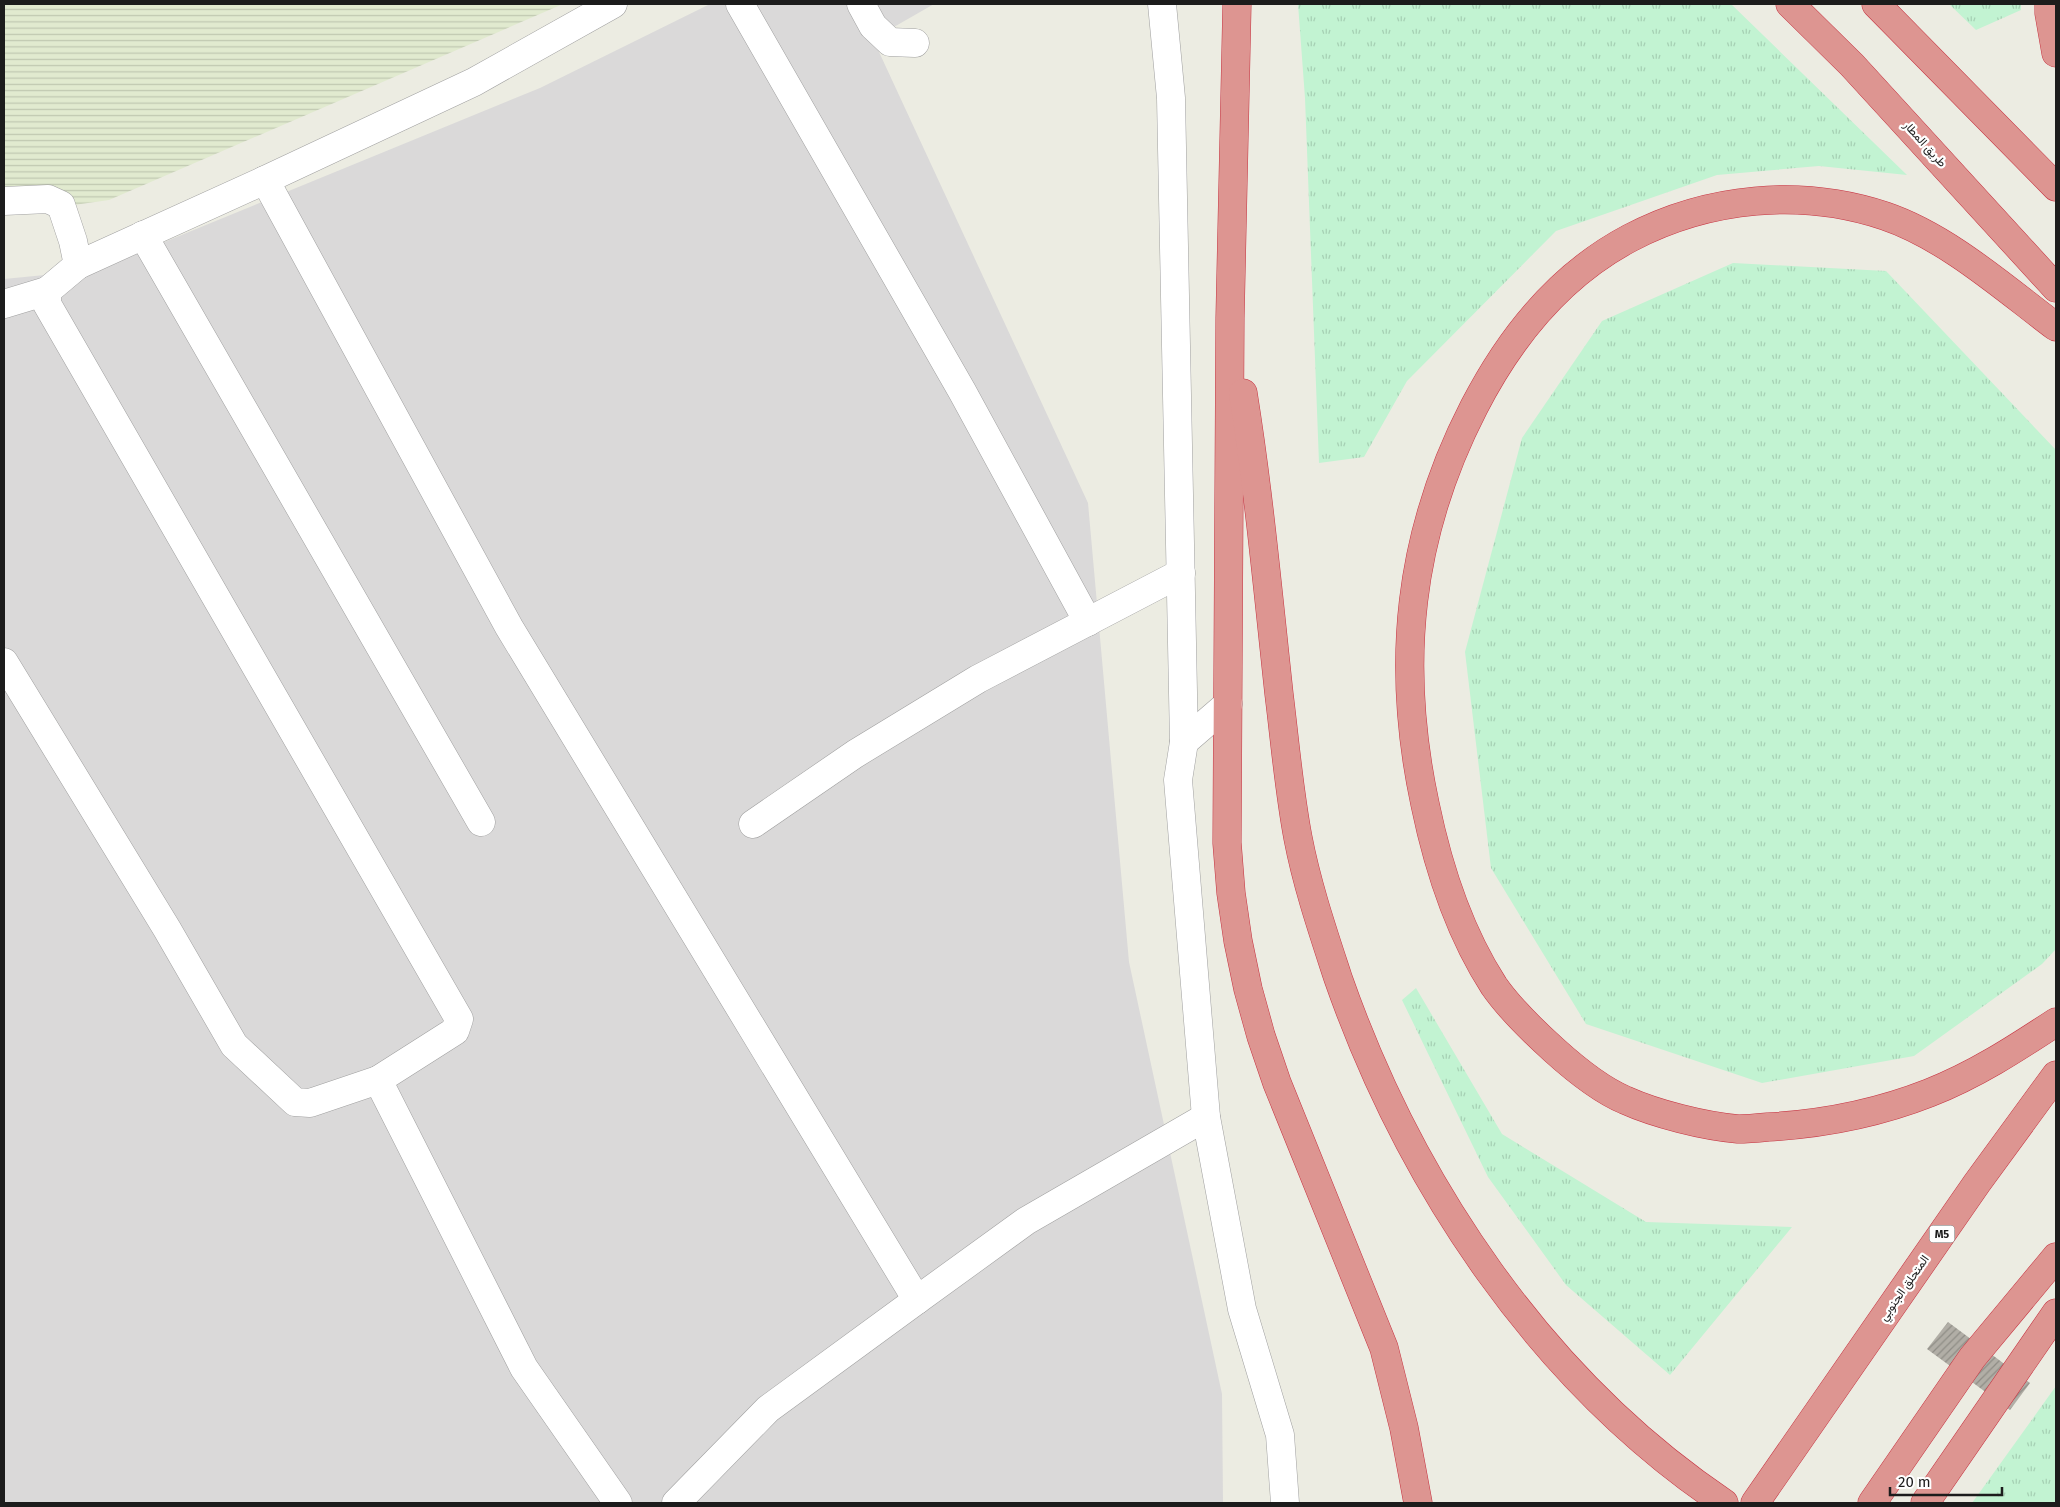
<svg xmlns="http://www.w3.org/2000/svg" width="2060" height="1507" font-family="'Fira Sans',Vazirmatn,sans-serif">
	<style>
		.residential { fill: #dad9d9 }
		.farmland { fill: url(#farmland-rules) }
		.park { fill: url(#park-tufts) }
		.building { fill: url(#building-hatch) }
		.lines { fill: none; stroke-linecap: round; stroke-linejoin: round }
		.minor-casing { stroke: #a0a0a0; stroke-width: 29 }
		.motorway-casing { stroke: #c63442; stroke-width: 29 }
		.minor { stroke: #fff; stroke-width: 28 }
		.motorway { stroke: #dd9591; stroke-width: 28 }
		.labels { text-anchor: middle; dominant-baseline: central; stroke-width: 4.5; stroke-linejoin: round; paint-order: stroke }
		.shield { fill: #fff; stroke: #606060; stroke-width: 1 }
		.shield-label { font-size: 11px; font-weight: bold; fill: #1c1c1c }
		.street-label { font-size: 12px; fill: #1c1c1c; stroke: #fff }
	</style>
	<defs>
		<pattern id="farmland-rules" width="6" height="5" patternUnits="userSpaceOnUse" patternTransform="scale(1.25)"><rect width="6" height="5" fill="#e1eacf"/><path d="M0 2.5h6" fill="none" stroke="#c0c8b1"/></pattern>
		<pattern id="park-tufts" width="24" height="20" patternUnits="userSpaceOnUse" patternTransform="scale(1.25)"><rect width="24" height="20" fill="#c2f3d2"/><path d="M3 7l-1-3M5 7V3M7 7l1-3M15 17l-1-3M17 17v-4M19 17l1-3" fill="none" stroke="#a6d0b4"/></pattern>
		<pattern id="building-hatch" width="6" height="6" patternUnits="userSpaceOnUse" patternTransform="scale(1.25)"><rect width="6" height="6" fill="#b1aea6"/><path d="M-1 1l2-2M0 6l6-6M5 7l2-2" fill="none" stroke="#8f8d86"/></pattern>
	</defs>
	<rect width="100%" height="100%" fill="#ecece2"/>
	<path class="residential" d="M710 4H934L873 39 1088 503 1129 962 1222 1394 1223 1503H4V279L96 270 540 88Z"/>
	<path class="farmland" d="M4 4H563L109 200 4 215Z"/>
	<g class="park">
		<path d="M1298 4H1731L1907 175 1819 166 1717 175 1556 231 1407 381 1364 457 1319 463 1305 98Z"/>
		<path d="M1949 4H2021V10L1976 30Z"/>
		<path d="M1733 263 1886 271 2056 450V949L2042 964 1914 1056 1762 1083 1586 1024 1491 868 1465 652 1522 438 1602 321Z"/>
		<path d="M1416 988 1502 1134 1646 1222 1792 1227 1670 1375 1566 1285 1488 1177 1402 1000Z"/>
		<path d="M2056 1386V1503H1972Z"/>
	</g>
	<path class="building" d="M1948 1322 2030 1383 2010 1410 1927 1349Z"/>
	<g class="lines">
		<defs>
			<g id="minor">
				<path d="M740 4 962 391 1088 622"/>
				<path d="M861 4 873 26 890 42 915 43"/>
				<path d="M1162 4 1171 98 1184 742"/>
				<path d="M265 180 509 627 917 1300"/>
				<path d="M4 201 48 199 61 205 73 241 78 265 47 291V304L459 1019 455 1031 378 1080 524 1368 618 1503"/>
				<path d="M143 235 481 822"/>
				<path d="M78 265 265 180 474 82 613 4"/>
				<path d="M4 304 47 291"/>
				<path d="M4 662 167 929 234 1045 295 1102 310 1103 378 1080"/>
				<path d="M1228 704 1184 742 1178 780 1206 1117 1242 1309 1280 1435 1285 1503"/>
				<path d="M753 824 855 754 978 679 1181 573"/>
				<path d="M676 1503 768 1409 917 1300 1026 1221 1206 1117"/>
			</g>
			<g id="motorway">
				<path d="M1237 4 1230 318 1227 843 1231 893 1238 941 1248 989 1261 1036 1277 1083 1384 1348 1404 1428 1418 1503"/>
				<path d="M1790 4 1852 65 2056 288"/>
				<path d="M1876 4 2056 187"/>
				<path d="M2049 4V13L2056 53"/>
				<path d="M2056 327C2004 288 1947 237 1885 216 1801 188 1708 197 1630 238 1560 275 1510 337 1474 407 1408 535 1395 664 1425 804 1438 867 1459 932 1494 986 1510 1009 1533 1031 1554 1050 1575 1069 1599 1089 1625 1100 1656 1114 1704 1126 1738 1129 1748 1129 1758 1128 1768 1127 1822 1124 1878 1113 1929 1093 1975 1075 2015 1049 2056 1022"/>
				<path d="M1243 393C1259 493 1268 593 1279 694 1285 742 1289 791 1298 838 1307 885 1323 932 1338 978 1410 1184 1541 1380 1724 1503"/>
				<path d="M1755 1503 1977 1183 2056 1075"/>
				<path d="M1872 1503 1972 1358 2056 1257"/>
				<path d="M1925 1503 2056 1313"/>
			</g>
		</defs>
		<use href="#minor" class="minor-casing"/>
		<use href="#motorway" class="motorway-casing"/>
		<use href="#minor" class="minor"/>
		<use href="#motorway" class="motorway"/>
	</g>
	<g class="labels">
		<rect class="shield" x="1929.5" y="1225.5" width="25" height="17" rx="4"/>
		<g class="shield-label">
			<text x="1942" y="1234">M5</text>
		</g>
		<g class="street-label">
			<text transform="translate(1925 144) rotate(48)">طريق المطار</text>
			<text transform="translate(1904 1288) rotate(-55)">المتحلق الجنوبي</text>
		</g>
	</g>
	<rect width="2060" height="1507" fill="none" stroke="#1c1c1c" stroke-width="10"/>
	<path d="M1890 1487v8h112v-8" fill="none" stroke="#1c1c1c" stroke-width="2.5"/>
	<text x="1898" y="1487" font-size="15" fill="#1c1c1c" stroke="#ffffff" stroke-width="4" paint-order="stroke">20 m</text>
</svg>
